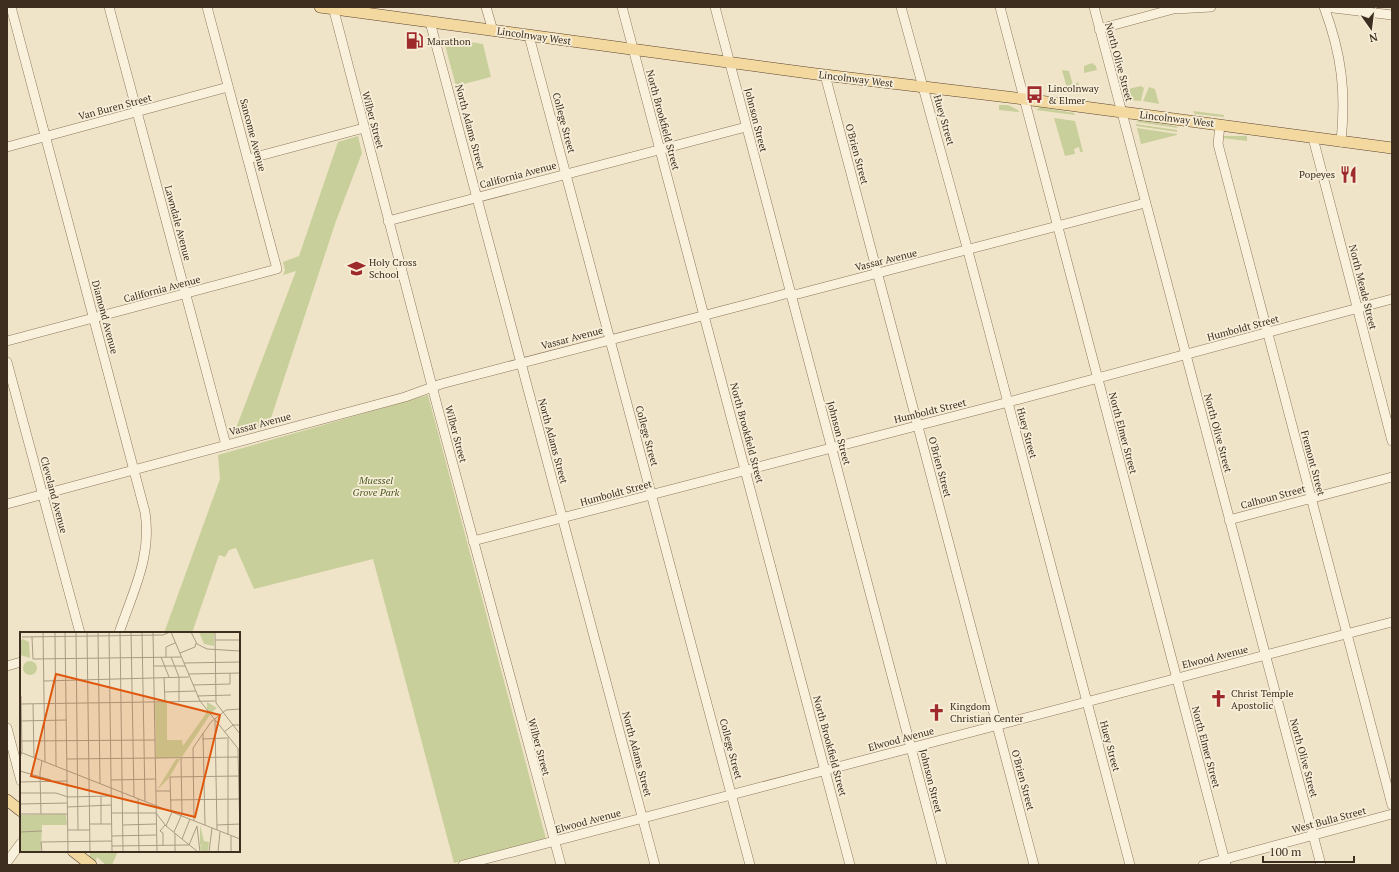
<svg xmlns="http://www.w3.org/2000/svg" width="1399" height="872" font-family="'PT Serif',serif">
	<style>
		.green { fill: #c9cf9b }
		.lines { fill: none; stroke-linecap: round; stroke-linejoin: round }
		.minor-casing { stroke: #8d765c; stroke-width: 10 }
		.major-casing { stroke: #5b4430; stroke-width: 12 }
		.minor { stroke: #faf1dc; stroke-width: 9 }
		.major { stroke: #f3d9a0; stroke-width: 11 }
		.labels { text-anchor: middle; dominant-baseline: central; stroke-width: 3.5; stroke-linejoin: round; paint-order: stroke }
		.street-label { font-size: 10px; fill: #3d2e20; stroke: #f7eed8 }
		.poi-label { font-size: 10px; fill: #3d2e20; stroke: #f7eed8; text-anchor: start }
		.park-label { font-size: 10px; font-style: italic; fill: #4d5a26; stroke: #f7eed8 }
		.inset-road { fill: none; stroke: #a89b85; stroke-width: 1 }
		.view { fill: #df570d; fill-opacity: 0.15; stroke: #df570d; stroke-width: 2 }
		.inset-edge { fill: none; stroke: #3d2e20; stroke-width: 2 }
	</style>
	<rect width="100%" height="100%" fill="#f0e4c8"/>
	<g class="green">
		<path d="M443 38 483 44 491 77 456 86Z"/>
		<path d="M1092 63 1096 66 1097 70 1084 73V66Z"/>
		<path d="M1062 70 1069 71 1073 85 1078 82 1081 94H1074L1073 90 1070 91V93L1055 92H1068Z"/>
		<path d="M1141 86 1144 88 1141 101 1126 100 1123 90Z"/>
		<path d="M1149 87 1155 89 1159 104 1143 101Z"/>
		<path d="M999 105H1008L1018 110 1019 112 999 110Z"/>
		<path d="M1040 107 1074 113 1075 115 1036 110Z"/>
		<path d="M1193 111 1224 115V117L1195 114Z"/>
		<path d="M1054 118 1075 121 1083 152H1080L1079 147 1074 149 1075 154 1065 156Z"/>
		<path d="M1139 120 1176 126 1178 128 1136 122Z"/>
		<path d="M1136 124 1177 130V132L1136 126Z"/>
		<path d="M1137 128 1177 134V135L1141 144Z"/>
		<path d="M358 136 362 153 336 221 268 427 233 436 296 271 283 275 285 270 283 262 299 256 338 142Z"/>
		<path d="M1223 136H1247V141L1222 138Z"/>
		<path d="M428 395 546 839 454 863 373 559 254 589 236 548 229 550 225 557 219 555 192 633H164L220 479 218 455Z"/>
		<path d="M88 851H118L112 865H106L97 857 95 865H87L90 853Z"/>
	</g>
	<g class="lines">
		<defs>
			<g id="minor">
				<path d="M11 7 145 512C152 557 133 591 119 633"/>
				<path d="M109 7 226 445"/>
				<path d="M333 7 438 409 561 865"/>
				<path d="M486 7 493 31"/>
				<path d="M622 7 850 865"/>
				<path d="M715 7 942 865"/>
				<path d="M901 7 968 251 1130 865"/>
				<path d="M1000 7 1226 865"/>
				<path d="M1094 7 1321 865"/>
				<path d="M1324 7C1342 55 1346 92 1341 142"/>
				<path d="M1325 7 1392 15"/>
				<path d="M1176 9 1211 7"/>
				<path d="M430 22 655 865"/>
				<path d="M1099 29 1181 7"/>
				<path d="M529 36 750 865"/>
				<path d="M825 75 1034 865"/>
				<path d="M1220 125 1218 144 1392 805"/>
				<path d="M1313 138 1392 441"/>
				<path d="M7 147 228 87"/>
				<path d="M248 159 364 128"/>
				<path d="M388 221 746 127"/>
				<path d="M7 341 277 269 207 7"/>
				<path d="M7 362 80 633"/>
				<path d="M7 504 405 397 441 384 748 304 785 294H798L1145 203"/>
				<path d="M1229 520 1392 477"/>
				<path d="M473 541 1001 404 1392 299"/>
				<path d="M7 666 21 662"/>
				<path d="M7 728 21 781"/>
				<path d="M7 862 21 843"/>
				<path d="M463 865 1392 622"/>
				<path d="M1203 865 1392 814"/>
			</g>
			<g id="major">
				<path d="M320 7 816 74 1024 99 1392 148"/>
				<path d="M7 800 21 811"/>
				<path d="M73 851 91 865"/>
			</g>
		</defs>
		<use href="#minor" class="minor-casing"/>
		<use href="#major" class="major-casing"/>
		<use href="#minor" class="minor"/>
		<use href="#major" class="major"/>
	</g>
	<defs>
		<symbol id="fuel-bare" viewBox="-9 -9 18 18"><path d="M-5.5-6h7V0h2V4h1.3V-2.5L3-4.5l.8-.8L6-3V5H2.5V1h-1V6h-7ZM-4.2-4.7v3.2H.2V-4.7Z" fill="#9e2a2b" stroke="#f7eed8" stroke-width="2.5" paint-order="stroke"/></symbol>
		<symbol id="bus-bare" viewBox="-9 -9 18 18"><path d="M-5-6H5V4H4V6H2V4H-2V6H-4V4H-5ZM-3.5-4V0h7V-4ZM-3.5 1.2v1.5H-2V1.2ZM2 1.2v1.5H3.5V1.2Z" fill="#9e2a2b" stroke="#f7eed8" stroke-width="2.5" paint-order="stroke"/></symbol>
		<symbol id="restaurant-bare" viewBox="-9 -9 18 18"><path d="M-5-6h1v4h1v-4h1v4h1v-4h1v5L-1.5 .5V6h-2V.5L-5-1ZM5-6V6H3V1.5H1.5Q1.5-4 5-6Z" fill="#9e2a2b" stroke="#f7eed8" stroke-width="2.5" paint-order="stroke"/></symbol>
		<symbol id="school-bare" viewBox="-9 -9 18 18"><path d="M0-5L7-2L0 1L-7-2ZM-4 1L0 2.5L4 1V4Q0 6-4 4Z" fill="#9e2a2b" stroke="#f7eed8" stroke-width="2.5" paint-order="stroke"/></symbol>
		<symbol id="church-bare" viewBox="-9 -9 18 18"><path d="M-1.2-6h2.4v3.5h3.3v2.4h-3.3V6h-2.4V-.1h-3.3v-2.4h3.3Z" fill="#9e2a2b" stroke="#f7eed8" stroke-width="2.5" paint-order="stroke"/></symbol>
	</defs>
	<g fill-rule="evenodd">
		<use href="#fuel-bare" x="402" y="28" width="25" height="25"/>
		<use href="#bus-bare" x="1022" y="82" width="25" height="25"/>
		<use href="#restaurant-bare" x="1336" y="162" width="25" height="25"/>
		<use href="#school-bare" x="344" y="256" width="25" height="25"/>
		<use href="#church-bare" x="1206" y="686" width="25" height="25"/>
		<use href="#church-bare" x="924" y="700" width="25" height="25"/>
	</g>
	<g class="labels">
		<g class="street-label">
			<text transform="translate(534 36) rotate(8)">Lincolnway West</text>
			<text transform="translate(1119 62) rotate(75)">North Olive Street</text>
			<text transform="translate(856 79) rotate(7)">Lincolnway West</text>
			<text transform="translate(115 107) rotate(-15)">Van Buren Street</text>
			<text transform="translate(1177 119) rotate(7)">Lincolnway West</text>
			<text transform="translate(373 120) rotate(75)">Wilber Street</text>
			<text transform="translate(663 120) rotate(75)">North Brookfield Street</text>
			<text transform="translate(756 120) rotate(76)">Johnson Street</text>
			<text transform="translate(944 120) rotate(74)">Huey Street</text>
			<text transform="translate(564 123) rotate(75)">College Street</text>
			<text transform="translate(470 127) rotate(75)">North Adams Street</text>
			<text transform="translate(253 135) rotate(75)">Sancome Avenue</text>
			<text transform="translate(857 154) rotate(75)">O'Brien Street</text>
			<text transform="translate(518 175) rotate(-15)">California Avenue</text>
			<text transform="translate(178 223) rotate(75)">Lawndale Avenue</text>
			<text transform="translate(886 260) rotate(-14)">Vassar Avenue</text>
			<text transform="translate(1363 287) rotate(76)">North Meade Street</text>
			<text transform="translate(162 289) rotate(-15)">California Avenue</text>
			<text transform="translate(105 317) rotate(75)">Diamond Avenue</text>
			<text transform="translate(1243 328) rotate(-15)">Humboldt Street</text>
			<text transform="translate(572 338) rotate(-15)">Vassar Avenue</text>
			<text transform="translate(930 411) rotate(-14)">Humboldt Street</text>
			<text transform="translate(260 424) rotate(-15)">Vassar Avenue</text>
			<text transform="translate(747 433) rotate(75)">North Brookfield Street</text>
			<text transform="translate(839 433) rotate(75)">Johnson Street</text>
			<text transform="translate(1027 433) rotate(75)">Huey Street</text>
			<text transform="translate(1123 433) rotate(75)">North Elmer Street</text>
			<text transform="translate(1218 433) rotate(75)">North Olive Street</text>
			<text transform="translate(456 434) rotate(75)">Wilber Street</text>
			<text transform="translate(647 436) rotate(75)">College Street</text>
			<text transform="translate(553 441) rotate(75)">North Adams Street</text>
			<text transform="translate(1313 463) rotate(75)">Fremont Street</text>
			<text transform="translate(940 467) rotate(75)">O'Brien Street</text>
			<text transform="translate(616 493) rotate(-15)">Humboldt Street</text>
			<text transform="translate(54 495) rotate(75)">Cleveland Avenue</text>
			<text transform="translate(1273 497) rotate(-15)">Calhoun Street</text>
			<text transform="translate(1215 657) rotate(-14)">Elwood Avenue</text>
			<text transform="translate(901 739) rotate(-15)">Elwood Avenue</text>
			<text transform="translate(830 746) rotate(75)">North Brookfield Street</text>
			<text transform="translate(1110 746) rotate(75)">Huey Street</text>
			<text transform="translate(539 747) rotate(75)">Wilber Street</text>
			<text transform="translate(1206 747) rotate(75)">North Elmer Street</text>
			<text transform="translate(731 749) rotate(75)">College Street</text>
			<text transform="translate(637 754) rotate(75)">North Adams Street</text>
			<text transform="translate(1304 758) rotate(75)">North Olive Street</text>
			<text transform="translate(1023 780) rotate(75)">O'Brien Street</text>
			<text transform="translate(931 781) rotate(76)">Johnson Street</text>
			<text transform="translate(1329 820) rotate(-15)">West Bulla Street</text>
			<text transform="translate(588 821) rotate(-15)">Elwood Avenue</text>
		</g>
		<g class="poi-label">
			<text x="427" y="41">Marathon</text>
			<text x="1048" y="88">Lincolnway<tspan x="1048" dy="12">&amp; Elmer</tspan></text>
			<text x="1335" y="174" text-anchor="end">Popeyes</text>
			<text x="369" y="262">Holy Cross<tspan x="369" dy="12">School</tspan></text>
			<text x="1231" y="693">Christ Temple<tspan x="1231" dy="12">Apostolic</tspan></text>
			<text x="950" y="706">Kingdom<tspan x="950" dy="12">Christian Center</tspan></text>
		</g>
		<g class="park-label">
			<text x="376" y="480">Muessel<tspan x="376" dy="12">Grove Park</tspan></text>
		</g>
	</g>
	<g transform="translate(20 632)">
		<rect width="220" height="220" fill="#f0e4c8"/>
		<path d="M179 0H194V14L184 12ZM3 7 9 10 10 26 0 23V9ZM3 36a7 7 0 1 1 14 0a7 7 0 1 1-14 0ZM147 70V108H162L163 114 187 80V70L197 76 191 81 162 125 136 126 135 71ZM156 127H160L149 146 137 158ZM46 182 47 193H22L21 219H0V183ZM180 193 184 209 189 210 188 220 181 219 180 214 183 213H180Z" fill="#c9cf9b"/>
		<path class="inset-road" d="M23 0 25 130M35 0 36 134M45 0 48 220M56 0 58 198M67 0 70 220M78 0 80 152M89 0 92 220M100 0 103 220M111 0 114 165M122 0 125 169M133 0 137 220M151 0 180 69 220 119M171 0 177 12 187 17 220 19M195 0 196 71 220 102M2 5 143 3 150 0M12 5 13 27 161 25M195 8H220M160 21 175 15 176 11M141 25 149 45M146 25V15L155 11M151 25 159 45V70M164 31 220 30M134 34H165M168 42 220 41M144 45 145 70M24 49 169 45M173 53 210 52V41M144 60 176 59M177 64 211 63M0 72 195 69M13 72 14 126M195 88 197 198M0 89 46 88M204 100 213 93H220M183 101 185 193M208 105V203M182 107 207 106M0 109 135 108M218 117 220 207M0 120 220 207M0 126 2 119 1 64M47 127 220 125M0 139 31 148M91 148 136 147M0 150 47 149M136 159H150M0 161H36L48 165 91 164M81 164V192M118 167 119 220M150 168 220 167M0 172 47 171M47 175 91 173M151 180 150 145 220 144M91 181H136M136 181 146 194 178 220M0 182H47M21 182 20 141 22 129M174 189 173 116 191 90 206 78 220 77M70 192H92M103 193 136 192M197 193 220 192M146 194 152 180M177 194 180 220M48 198H70M0 200 22 199M154 200 162 182 161 126M155 201V220M92 204 136 203M211 204V220M162 207 170 187M143 213V201L140 199 145 193M169 213 177 194M92 214 169 213M22 220 21 210 92 209M189 220 192 196M198 220 200 200"/>
		<path class="view" d="M36 42 200 83 175 185 11 144Z"/>
		<rect width="220" height="220" class="inset-edge"/>
	</g>
	<rect width="1399" height="872" fill="none" stroke="#3d2e20" stroke-width="16"/>
	<g transform="translate(1371 28) rotate(166)" stroke="#f7eed8" stroke-width="3" paint-order="stroke">
	<path d="M0-3L7 15L0 10L-7 15Z" fill="#3d2e20"/>
	<text y="-6" font-size="11" font-weight="bold" text-anchor="middle" fill="#3d2e20">N</text>
	</g>
	<path d="M1263 856v6h91v-6" fill="none" stroke="#3d2e20" stroke-width="2"/>
	<text x="1269" y="856" font-size="12" fill="#3d2e20" stroke="#f7eed8" stroke-width="3" paint-order="stroke">100 m</text>
</svg>
